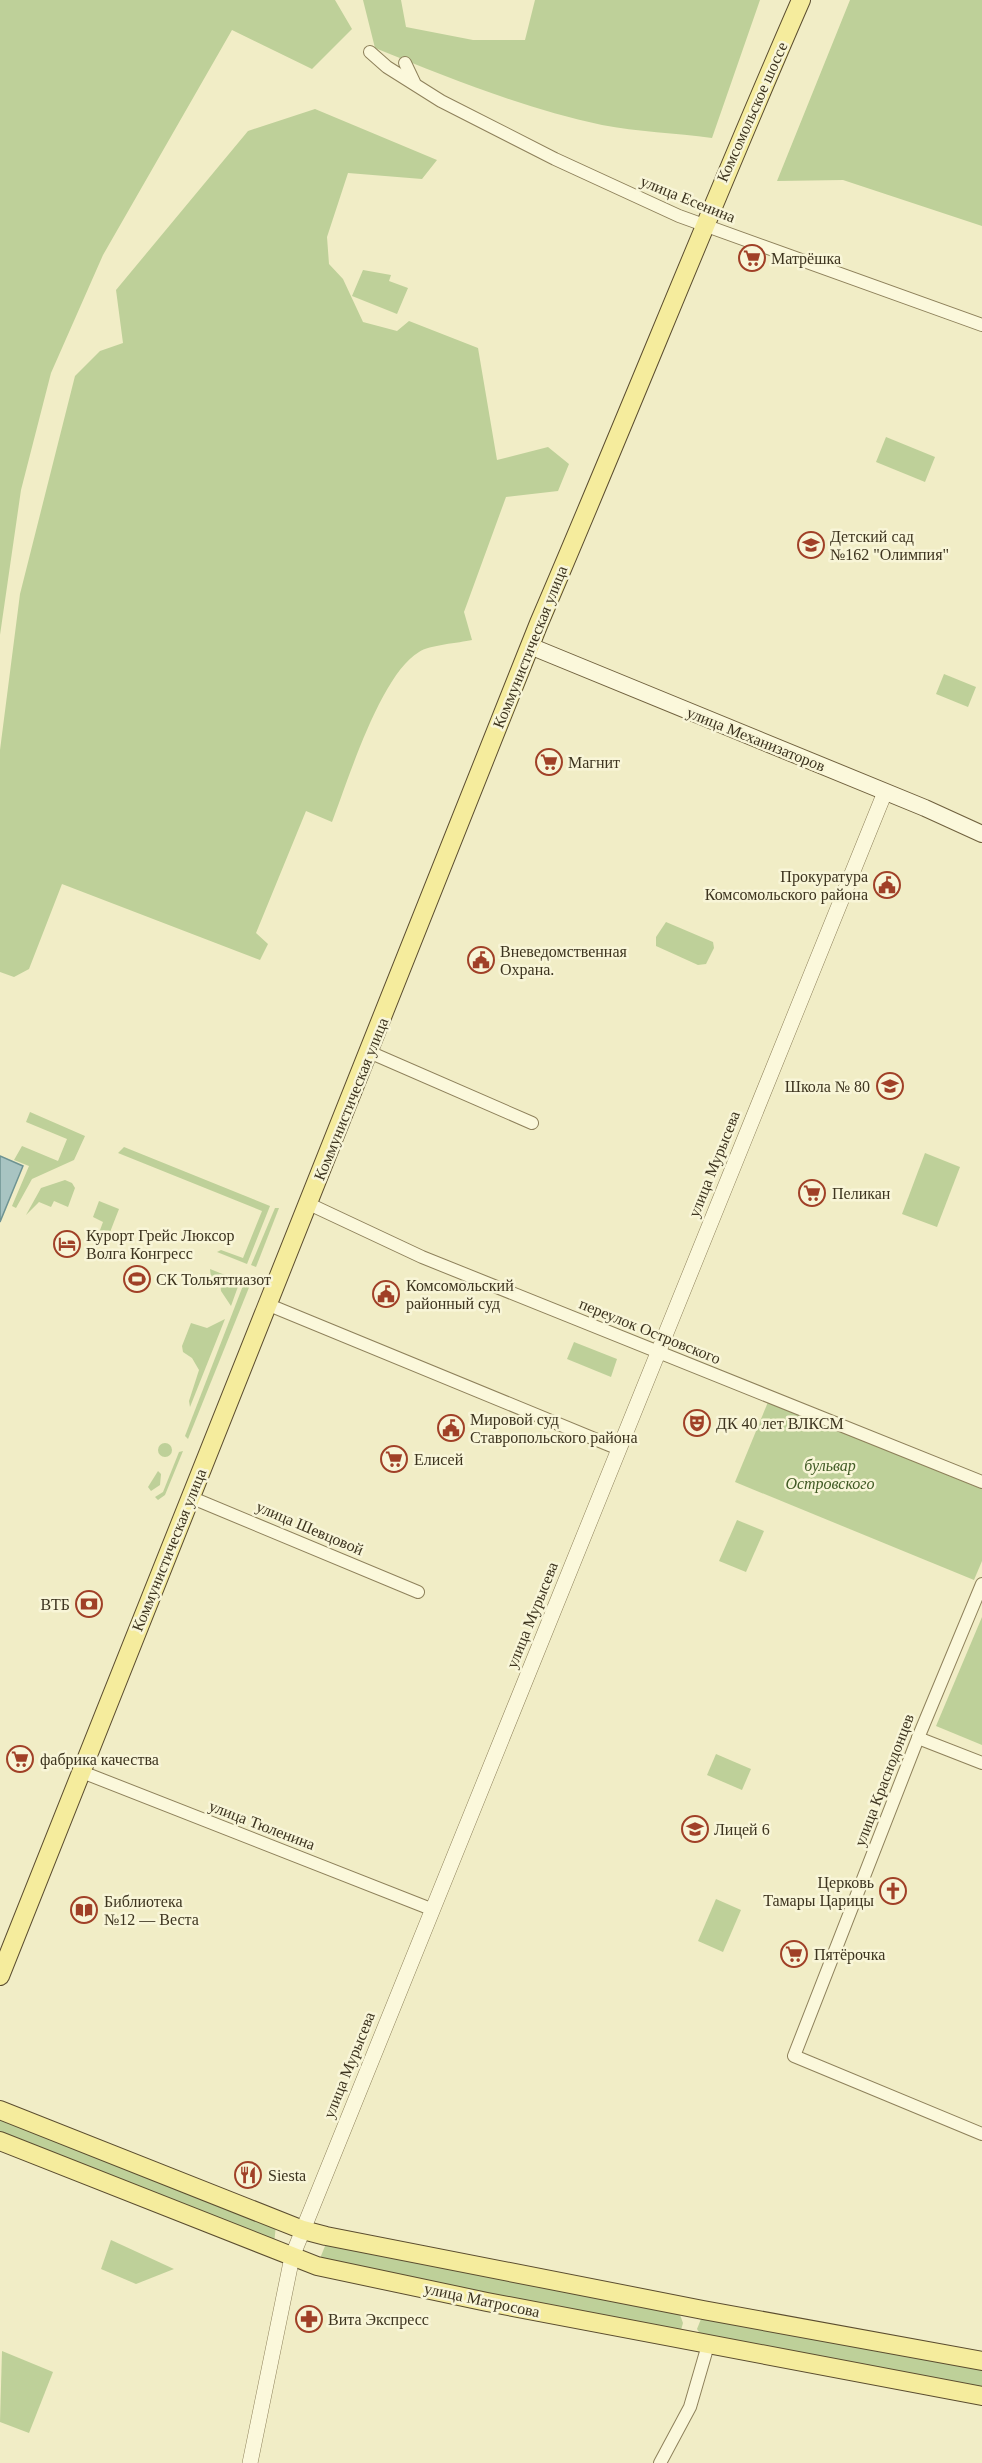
<svg xmlns="http://www.w3.org/2000/svg" width="982" height="2463" font-family="Georgia,serif">
	<style>
		.green { fill: #bed099 }
		.water { fill: #a8c4c2; stroke: #6e9392; stroke-width: 1.5 }
		.lines { fill: none; stroke-linecap: round; stroke-linejoin: round }
		.minor-casing { stroke: #8e815b; stroke-width: 14 }
		.tertiary-casing { stroke: #8e815b; stroke-width: 16 }
		.secondary-casing { stroke: #70613e; stroke-width: 18 }
		.primary-casing { stroke: #5b4d2f; stroke-width: 20 }
		.minor { stroke: #fbf8db; stroke-width: 12 }
		.tertiary { stroke: #fbf8db; stroke-width: 15 }
		.secondary { stroke: #fbf8db; stroke-width: 16 }
		.primary { stroke: #f5ec9d; stroke-width: 18 }
		.labels { text-anchor: middle; dominant-baseline: central; stroke-width: 5; stroke-linejoin: round; paint-order: stroke }
		.street-label { font-size: 16px; fill: #3d341f; stroke: #f8f5d7 }
		.poi-label { font-size: 16px; fill: #3d341f; stroke: #f8f5d7; text-anchor: start }
		.park-label { font-size: 16px; font-style: italic; fill: #415b25; stroke: #f8f5d7 }
	</style>
	<rect width="100%" height="100%" fill="#f1edc6"/>
	<g class="green">
		<path d="M0 0H335L352 29 312 69 232 30 103 255 51 373 21 490 0 635Z"/>
		<path d="M363 0H401L406 27 473 40H525L535 0H760L712 138C676 133 637 132 602 125 523 108 449 78 375 48Z"/>
		<path d="M850 0H982V226L843 180 777 181Z"/>
		<path d="M315 109 437 160 422 179 348 173 327 237 329 264 343 279 363 322 397 331 409 321 478 348 497 460 548 447 569 464 558 491 506 497 464 612 472 640C459 643 429 645 419 652 381 674 348 780 332 822L306 811 256 933 268 944 260 960 62 884 29 969 14 977 0 972V750L20 594 75 376 100 351 123 343 116 290 248 131Z"/>
		<path d="M363 270 391 275 389 281 408 288 397 314 352 296Z"/>
		<path d="M886 437 935 457 925 482 876 462Z"/>
		<path d="M944 674 976 687 968 707 936 694Z"/>
		<path d="M666 922 713 942 714 948 706 964 698 965 656 946V937Z"/>
		<path d="M30 1112 85 1136 74 1160 32 1179 16 1208 12 1206 29 1166 14 1160 22 1146 58 1161 67 1139 26 1122Z"/>
		<path d="M124 1147 270 1206 247 1264 217 1252 221 1250 243 1258 262 1211 118 1153Z"/>
		<path d="M925 1153 960 1167 937 1227 902 1214Z"/>
		<path d="M65 1180 72 1183 75 1188 68 1207 54 1201 51 1207 39 1202 26 1215 41 1188Z"/>
		<path d="M99 1201 119 1209 105 1245 96 1241 103 1222 93 1217Z"/>
		<path d="M275 1208H279L256 1267 251 1265Z"/>
		<path d="M210 1269 240 1281 231 1306 221 1291 220 1282 211 1277Z"/>
		<path d="M244 1283 250 1285 188 1439 185 1436Z"/>
		<path d="M225 1319 190 1407 189 1401 199 1370 192 1358 183 1352 182 1346 191 1323 207 1328Z"/>
		<path d="M574 1342 617 1359 611 1377 567 1359Z"/>
		<path d="M768 1402 982 1489V1561L974 1580 735 1482Z"/>
		<circle cx="165" cy="1450" r="7"/>
		<path d="M183 1451 165 1495 158 1500 155 1497 163 1492 179 1452Z"/>
		<path d="M158 1471 161 1474 160 1485 151 1491 148 1487Z"/>
		<path d="M737 1520 764 1531 746 1572 719 1561Z"/>
		<path d="M982 1617V1745L936 1726Z"/>
		<path d="M716 1754 751 1769 742 1790 707 1775Z"/>
		<path d="M716 1899 741 1910 723 1952 698 1941Z"/>
		<path d="M0 2115 276 2225 274 2244 0 2134Z"/>
		<path d="M111 2240 174 2269 136 2284 101 2269Z"/>
		<path d="M327 2241 679 2312 683 2323 681 2330 319 2261Z"/>
		<path d="M701 2319 982 2368V2389L702 2337 697 2329Z"/>
		<path d="M2 2351 53 2372 29 2433 0 2422Z"/>
	</g>
	<path class="water" d="M0 1156 23 1166 0 1222Z"/>
	<g class="lines">
		<defs>
			<g id="minor">
				<path d="M370 52 387 67 441 101 555 159 679 216 982 325"/>
				<path d="M405 63 414 82"/>
				<path d="M369 1052 532 1123"/>
				<path d="M309 1204 422 1257 982 1482"/>
				<path d="M269 1305 619 1449"/>
				<path d="M190 1497 418 1592"/>
				<path d="M982 1584 918 1738 794 2056 982 2134"/>
				<path d="M918 1738 982 1763"/>
				<path d="M82 1772 431 1909"/>
				<path d="M660 2463 690 2407 708 2345"/>
			</g>
			<path id="tertiary" d="M250 2463 292 2257 885 792"/>
			<path id="secondary" d="M530 646 925 808 982 834"/>
			<g id="primary">
				<path d="M0 1976 539 623C628 416 711 206 801 0"/>
				<path d="M0 2110 303 2230 326 2236 703 2310 982 2361"/>
				<path d="M0 2141 317 2266 487 2302 982 2396"/>
			</g>
		</defs>
		<use href="#minor" class="minor-casing"/>
		<use href="#tertiary" class="tertiary-casing"/>
		<use href="#secondary" class="secondary-casing"/>
		<use href="#primary" class="primary-casing"/>
		<use href="#minor" class="minor"/>
		<use href="#tertiary" class="tertiary"/>
		<use href="#secondary" class="secondary"/>
		<use href="#primary" class="primary"/>
	</g>
	<defs>
		<symbol id="supermarket-ring" viewBox="-11 -11 22 22"><circle r="9.5" fill="#f8f5d7" stroke="#a04027" stroke-width="1.5"/><path d="M-6-5.5h2.5l.6 2H6L4.5 2H-2.5L-4.4-4H-6ZM-1.5 3.2a1.3 1.3 0 1 0 .1 0ZM3 3.2a1.3 1.3 0 1 0 .1 0Z" fill="#a04027"/></symbol>
		<symbol id="school-ring" viewBox="-11 -11 22 22"><circle r="9.5" fill="#f8f5d7" stroke="#a04027" stroke-width="1.5"/><path d="M0-5L7-2L0 1L-7-2ZM-4 1L0 2.5L4 1V4Q0 6-4 4Z" fill="#a04027"/></symbol>
		<symbol id="civic-ring" viewBox="-11 -11 22 22"><circle r="9.5" fill="#f8f5d7" stroke="#a04027" stroke-width="1.5"/><path d="M-.6-6.5H3V-4.5H.6V-3L4-1V1h2V6H-6V1h2V-1L-.6-3ZM-1.2 2.5V6h2.4V2.5Z" fill="#a04027"/></symbol>
		<symbol id="hotel-ring" viewBox="-11 -11 22 22"><circle r="9.5" fill="#f8f5d7" stroke="#a04027" stroke-width="1.5"/><path d="M-6-4.5h1.5V1H6V5H4.5V3h-9V5H-6ZM-4 0a1.8 1.8 0 1 1 3.6 0ZM.5 0V-2.5h3Q6-2.5 6 0Z" fill="#a04027"/></symbol>
		<symbol id="stadium-ring" viewBox="-11 -11 22 22"><circle r="9.5" fill="#f8f5d7" stroke="#a04027" stroke-width="1.5"/><path d="M0-5a6.5 5 0 1 0 0 10a6.5 5 0 1 0 0-10ZM-3.5-1.8h7v3.6h-7Z" fill="#a04027"/></symbol>
		<symbol id="theatre-ring" viewBox="-11 -11 22 22"><circle r="9.5" fill="#f8f5d7" stroke="#a04027" stroke-width="1.5"/><path d="M-5-5.5Q0-4 5-5.5V0Q5 5 0 6Q-5 5-5 0ZM-3.3-2.5H-1v1.5H-3.3ZM1-2.5H3.3v1.5H1ZM-2.8 1Q0 5.5 2.8 1Z" fill="#a04027"/></symbol>
		<symbol id="bank-ring" viewBox="-11 -11 22 22"><circle r="9.5" fill="#f8f5d7" stroke="#a04027" stroke-width="1.5"/><path d="M-6-4H6V4H-6ZM0-2.3a2.3 2.3 0 1 0 0 4.6a2.3 2.3 0 1 0 0-4.6Z" fill="#a04027"/></symbol>
		<symbol id="church-ring" viewBox="-11 -11 22 22"><circle r="9.5" fill="#f8f5d7" stroke="#a04027" stroke-width="1.5"/><path d="M-1.2-6h2.4v3.5h3.3v2.4h-3.3V6h-2.4V-.1h-3.3v-2.4h3.3Z" fill="#a04027"/></symbol>
		<symbol id="library-ring" viewBox="-11 -11 22 22"><circle r="9.5" fill="#f8f5d7" stroke="#a04027" stroke-width="1.5"/><path d="M-6-4Q-3-5.5-.7-3.5V5Q-3 3-6 4ZM6-4Q3-5.5 .7-3.5V5Q3 3 6 4Z" fill="#a04027"/></symbol>
		<symbol id="restaurant-ring" viewBox="-11 -11 22 22"><circle r="9.5" fill="#f8f5d7" stroke="#a04027" stroke-width="1.5"/><path d="M-5-6h1v4h1v-4h1v4h1v-4h1v5L-1.5 .5V6h-2V.5L-5-1ZM5-6V6H3V1.5H1.5Q1.5-4 5-6Z" fill="#a04027"/></symbol>
		<symbol id="pharmacy-ring" viewBox="-11 -11 22 22"><circle r="9.5" fill="#f8f5d7" stroke="#a04027" stroke-width="1.5"/><path d="M-2-6h4v4h4v4h-4v4h-4v-4h-4v-4h4Z" fill="#a04027"/></symbol>
	</defs>
	<g fill-rule="evenodd">
		<use href="#supermarket-ring" x="737" y="243" width="30" height="30"/>
		<use href="#school-ring" x="796" y="530" width="30" height="30"/>
		<use href="#supermarket-ring" x="534" y="747" width="30" height="30"/>
		<use href="#civic-ring" x="872" y="870" width="30" height="30"/>
		<use href="#civic-ring" x="466" y="945" width="30" height="30"/>
		<use href="#school-ring" x="875" y="1071" width="30" height="30"/>
		<use href="#supermarket-ring" x="797" y="1178" width="30" height="30"/>
		<use href="#hotel-ring" x="52" y="1229" width="30" height="30"/>
		<use href="#stadium-ring" x="122" y="1264" width="30" height="30"/>
		<use href="#civic-ring" x="371" y="1279" width="30" height="30"/>
		<use href="#theatre-ring" x="682" y="1408" width="30" height="30"/>
		<use href="#civic-ring" x="436" y="1413" width="30" height="30"/>
		<use href="#supermarket-ring" x="379" y="1444" width="30" height="30"/>
		<use href="#bank-ring" x="74" y="1589" width="30" height="30"/>
		<use href="#supermarket-ring" x="5" y="1744" width="30" height="30"/>
		<use href="#school-ring" x="680" y="1814" width="30" height="30"/>
		<use href="#church-ring" x="878" y="1876" width="30" height="30"/>
		<use href="#library-ring" x="69" y="1895" width="30" height="30"/>
		<use href="#supermarket-ring" x="779" y="1939" width="30" height="30"/>
		<use href="#restaurant-ring" x="233" y="2160" width="30" height="30"/>
		<use href="#pharmacy-ring" x="294" y="2304" width="30" height="30"/>
	</g>
	<g class="labels">
		<g class="street-label">
			<text transform="translate(752 112) rotate(-66)">Комсомольское шоссе</text>
			<text transform="translate(688 199) rotate(22)">улица Есенина</text>
			<text transform="translate(530 647) rotate(-68)">Коммунистическая улица</text>
			<text transform="translate(756 739) rotate(22)">улица Механизаторов</text>
			<text transform="translate(351 1099) rotate(-68)">Коммунистическая улица</text>
			<text transform="translate(714 1164) rotate(-68)">улица Мурысева</text>
			<text transform="translate(650 1331) rotate(22)">переулок Островского</text>
			<text transform="translate(310 1528) rotate(23)">улица Шевцовой</text>
			<text transform="translate(169 1550) rotate(-68)">Коммунистическая улица</text>
			<text transform="translate(532 1615) rotate(-68)">улица Мурысева</text>
			<text transform="translate(884 1780) rotate(-69)">улица Краснодонцев</text>
			<text transform="translate(262 1825) rotate(21)">улица Тюленина</text>
			<text transform="translate(349 2065) rotate(-68)">улица Мурысева</text>
			<text transform="translate(482 2300) rotate(12)">улица Матросова</text>
		</g>
		<g class="poi-label">
			<text x="771" y="258">Матрёшка</text>
			<text x="830" y="536">Детский сад<tspan x="830" dy="18">№162 "Олимпия"</tspan></text>
			<text x="568" y="762">Магнит</text>
			<text x="868" y="876" text-anchor="end">Прокуратура<tspan x="868" dy="18">Комсомольского района</tspan></text>
			<text x="500" y="951">Вневедомственная<tspan x="500" dy="18">Охрана.</tspan></text>
			<text x="870" y="1086" text-anchor="end">Школа № 80</text>
			<text x="832" y="1193">Пеликан</text>
			<text x="86" y="1235">Курорт Грейс Люксор<tspan x="86" dy="18">Волга Конгресс</tspan></text>
			<text x="156" y="1279">СК Тольяттиазот</text>
			<text x="406" y="1285">Комсомольский<tspan x="406" dy="18">районный суд</tspan></text>
			<text x="470" y="1419">Мировой суд<tspan x="470" dy="18">Ставропольского района</tspan></text>
			<text x="716" y="1423">ДК 40 лет ВЛКСМ</text>
			<text x="414" y="1459">Елисей</text>
			<text x="70" y="1604" text-anchor="end">ВТБ</text>
			<text x="40" y="1759">фабрика качества</text>
			<text x="714" y="1829">Лицей 6</text>
			<text x="874" y="1882" text-anchor="end">Церковь<tspan x="874" dy="18">Тамары Царицы</tspan></text>
			<text x="104" y="1901">Библиотека<tspan x="104" dy="18">№12 — Веста</tspan></text>
			<text x="814" y="1954">Пятёрочка</text>
			<text x="268" y="2175">Siesta</text>
			<text x="328" y="2319">Вита Экспресс</text>
		</g>
		<g class="park-label">
			<text x="830" y="1465">бульвар<tspan x="830" dy="18">Островского</tspan></text>
		</g>
	</g>
</svg>
